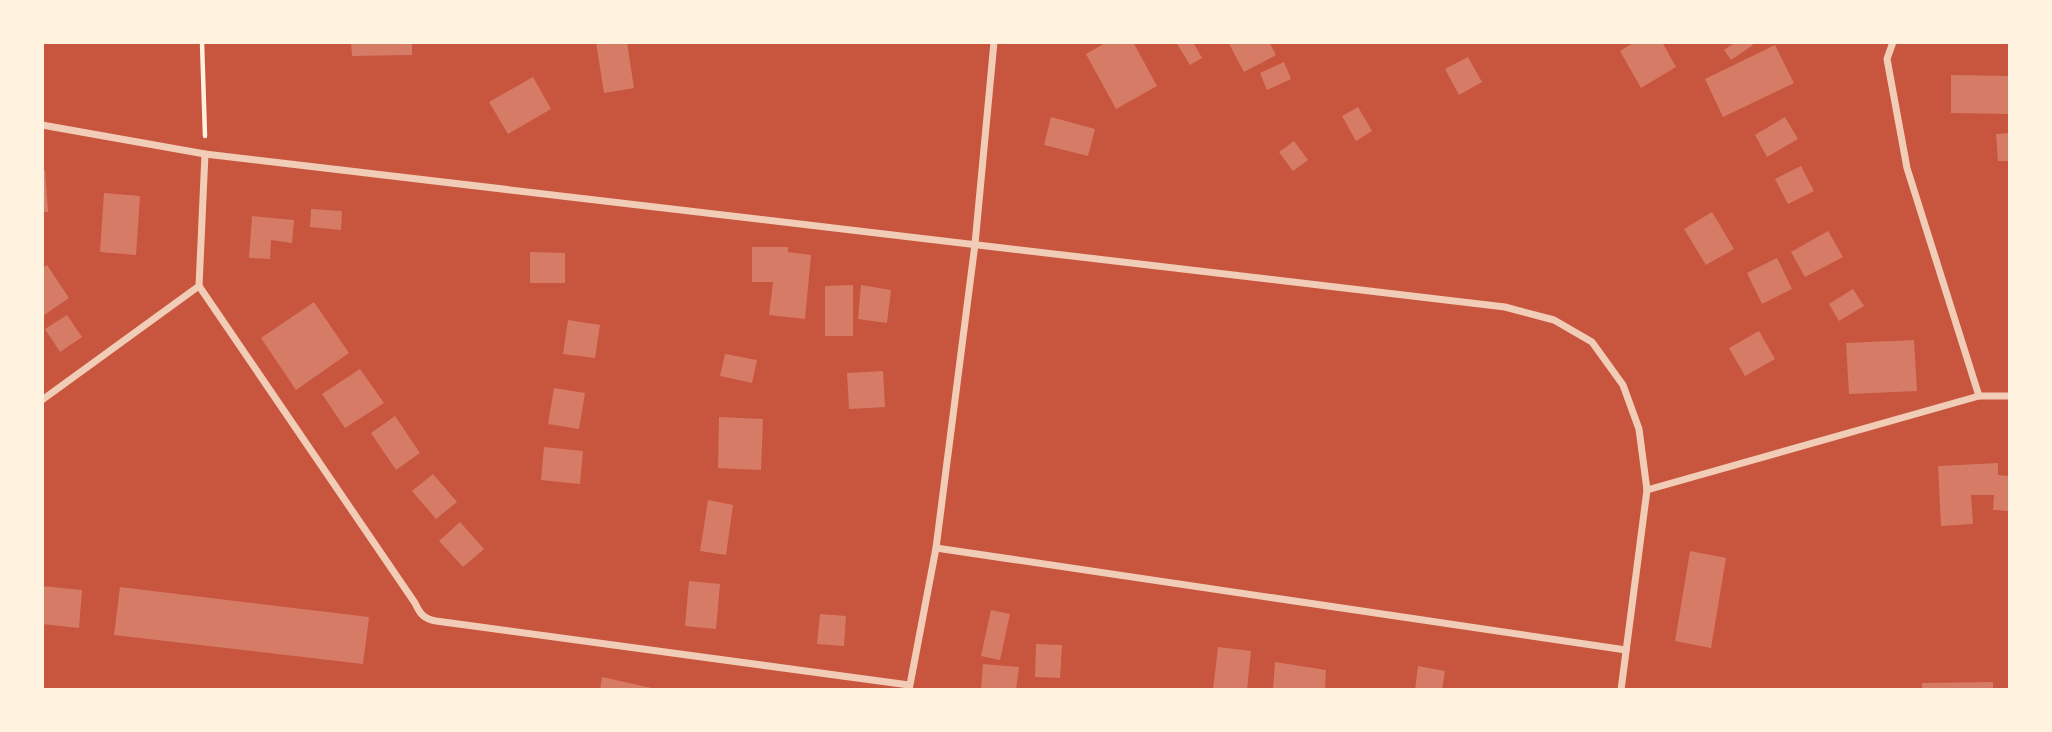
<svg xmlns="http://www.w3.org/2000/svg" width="2052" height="732" font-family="Arial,sans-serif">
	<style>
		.building { fill: #d67c66 }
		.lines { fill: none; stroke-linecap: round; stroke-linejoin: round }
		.path { stroke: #fff3e0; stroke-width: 4.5 }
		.minor { stroke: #f1ccb7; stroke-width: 7 }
	</style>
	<rect width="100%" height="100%" fill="#c8553d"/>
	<g class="building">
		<path d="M351 42H412V55L352 56Z"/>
		<path d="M596 42H627L634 88 604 93Z"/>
		<path d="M1107 42H1133L1157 86 1116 109 1086 54Z"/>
		<path d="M1176 42H1193L1202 58 1190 65Z"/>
		<path d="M1228 42H1269L1276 55 1244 72Z"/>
		<path d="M1635 42H1662L1676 67 1641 88 1620 51Z"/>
		<path d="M1736 42H1751L1753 45 1731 60 1724 50Z"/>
		<path d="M1775 45 1794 83 1723 117 1705 79Z"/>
		<path d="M1468 57 1482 82 1459 95 1445 69Z"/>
		<path d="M1284 62 1291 79 1267 90 1260 73Z"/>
		<path d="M1951 75 2010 76V114L1951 113Z"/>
		<path d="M533 77 551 109 508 134 489 102Z"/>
		<path d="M1358 107 1372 131 1356 141 1342 116Z"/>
		<path d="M1051 117 1095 129 1088 156 1044 145Z"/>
		<path d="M1785 117 1798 139 1767 157 1755 135Z"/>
		<path d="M2010 133V161H1998L1996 134Z"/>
		<path d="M1294 141 1308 160 1293 171 1279 152Z"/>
		<path d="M1801 166 1814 191 1788 204 1775 179Z"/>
		<path d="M42 170H45L48 212H42Z"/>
		<path d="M104 193 140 196 136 255 100 252Z"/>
		<path d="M311 209 342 211 341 230 310 227Z"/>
		<path d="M1712 212 1734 249 1706 265 1684 229Z"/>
		<path d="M252 216 294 220 292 243 271 240 270 259 249 258Z"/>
		<path d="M1828 231 1843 257 1805 277 1791 252Z"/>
		<path d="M752 247H788V252L811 255 805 319 769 315 773 282H752Z"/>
		<path d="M530 252 565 253V283H530Z"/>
		<path d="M1777 258 1792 289 1762 304 1747 273Z"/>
		<path d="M47 265 69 298 44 315 42 268Z"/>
		<path d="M853 285V336H825V286Z"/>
		<path d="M861 285 891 290 887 323 858 319Z"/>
		<path d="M1853 289 1864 306 1839 321 1829 304Z"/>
		<path d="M314 302 349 353 296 390 261 338Z"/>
		<path d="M67 315 82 337 60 352 45 329Z"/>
		<path d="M568 320 600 325 595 358 563 354Z"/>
		<path d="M1759 331 1775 359 1745 376 1729 348Z"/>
		<path d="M1914 340 1917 391 1849 394 1846 343Z"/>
		<path d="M725 354 757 360 752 383 720 376Z"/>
		<path d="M360 369 384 403 345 428 322 394Z"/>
		<path d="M883 371 885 407 849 409 847 373Z"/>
		<path d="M554 388 585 393 579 429 548 424Z"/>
		<path d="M395 416 420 453 396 470 371 433Z"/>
		<path d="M719 417 763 419 761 470 718 468Z"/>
		<path d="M544 447 583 451 580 484 541 480Z"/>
		<path d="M1998 463V475L2010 476V511L1993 510 1994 495H1971L1973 524 1941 526 1938 466Z"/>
		<path d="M433 474 457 502 436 519 412 491Z"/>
		<path d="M708 500 733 505 726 555 700 551Z"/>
		<path d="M460 522 484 549 463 567 439 541Z"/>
		<path d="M1690 551 1726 558 1711 648 1675 641Z"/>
		<path d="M689 581 720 584 716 629 685 626Z"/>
		<path d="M42 586 82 590 79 628 42 624Z"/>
		<path d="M120 587 369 617 363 664 114 635Z"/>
		<path d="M991 610 1010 614 1000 660 981 656Z"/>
		<path d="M820 614 846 616 844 646 817 644Z"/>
		<path d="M1036 644 1062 645 1060 678 1035 677Z"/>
		<path d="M1218 647 1251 651 1247 690H1213Z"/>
		<path d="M1275 662 1326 670 1325 690H1273Z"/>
		<path d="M983 664 1019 667 1016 690H981Z"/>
		<path d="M1418 666 1445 671 1442 690H1415Z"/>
		<path d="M602 677 656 689V690H600Z"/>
		<path d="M1993 682V690H1922V683Z"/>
	</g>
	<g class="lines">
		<path class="path" d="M202 42 205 136"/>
		<g class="minor">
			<path d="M1893 42 1887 59 1907 168 1979 396"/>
			<path d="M42 125 205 154 1505 307 1554 320 1592 342 1623 385 1639 429 1647 490 1621 690"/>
			<path d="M205 154 199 286 415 603C420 614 424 619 436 621L909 685"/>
			<path d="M42 400 199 286"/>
			<path d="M1647 490 1979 396H2010"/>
			<path d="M936 548 1626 650"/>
			<path d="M909 690 936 548 975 244 994 42"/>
		</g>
	</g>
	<rect width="2052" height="732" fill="none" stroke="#fff3e0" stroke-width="88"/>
</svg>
